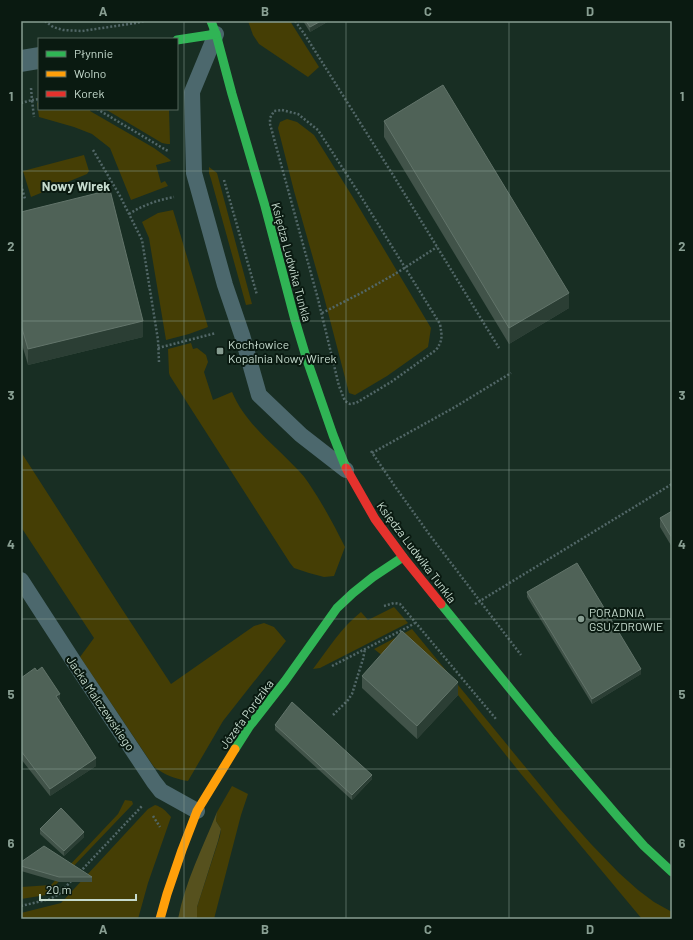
<svg xmlns="http://www.w3.org/2000/svg" width="693" height="940" font-family="Barlow,sans-serif">
	<style>
		.green { fill: #453e05 }
		.forest { fill: #56511e }
		.lines { fill: none; stroke-linecap: round; stroke-linejoin: round }
		.path { stroke: #526767; stroke-width: 2.5; stroke-dasharray: 2 2; stroke-linecap: butt }
		.lane { stroke: #4c686d; stroke-width: 16 }
		.street { stroke: #4c686d; stroke-width: 22 }
		.fast { stroke: #30b455; stroke-width: 9 }
		.slow { stroke: #ff9f0a; stroke-width: 9 }
		.jam { stroke: #e5322d; stroke-width: 9 }
		.wall { fill: #415349 }
		.shaded-wall { fill: #2b3e34 }
		.building { fill: #4f6257; stroke: #62746a }
		.grid { fill: none; stroke: #889e92; stroke-width: 1; stroke-opacity: 0.55 }
		.poi-dot { fill: #889e92; stroke: #0a1a11; stroke-width: 1.5 }
		.labels { text-anchor: middle; dominant-baseline: central; stroke-width: 4; stroke-linejoin: round; paint-order: stroke }
		.street-label { font-size: 12px; fill: #c5dacd; stroke: #0a1a11 }
		.poi-label { font-size: 12px; fill: #c5dacd; stroke: #0a1a11; text-anchor: start }
		.neighbourhood-label { font-size: 13px; font-weight: bold; fill: #c5dacd; stroke: #0a1a11 }
		.neatline { fill: none; stroke: #889e92; stroke-width: 1.5 }
		.grid-label { font-size: 13px; text-anchor: middle; font-weight: bold; fill: #889e92 }
	</style>
	<rect width="100%" height="100%" fill="#182e23"/>
	<g class="green">
		<path d="M248 21H290L319 67 308 77 259 44 253 35Z"/>
		<path d="M39 102V109H90V111L154 148 169 159 171 161 156 165 161 183 165 181 168 186 131 200 110 148 92 134 74 127 39 117 37 103Z"/>
		<path d="M105 109H169L170 144H167L162 143Z"/>
		<path d="M287 119 297 122 314 135 354 199 431 328 428 347 387 376 355 395 349 393 324 297 294 191 278 128 280 122Z"/>
		<path d="M84 155 89 171 87 174 31 197 23 171Z"/>
		<path d="M209 167 217 173 252 304 246 305 211 179 209 173Z"/>
		<path d="M173 210 208 327 189 334 166 340 149 238 142 222 158 213Z"/>
		<path d="M191 343 193 349 197 348 206 355 208 362 204 372 213 400 232 392C246 425 275 445 299 471 306 478 311 487 317 496 327 512 336 529 345 547L334 576 324 577 309 573 294 568 290 563 170 376 169 373 168 349Z"/>
		<path d="M21 452 120 606 171 684 254 626 264 623 274 627 286 641 223 721 188 781C175 779 165 775 154 767L80 657 94 638 21 527Z"/>
		<path d="M394 607 408 623 320 668 313 669C328 649 341 628 361 612L368 620Z"/>
		<path d="M412 629 559 808 591 844 619 873 638 890 654 902 672 912V919H642L521 774 458 695 403 644 388 660 374 649Z"/>
		<path d="M232 786 248 794 241 815 214 919H197V907L220 836 221 829 216 821 217 812Z"/>
		<path d="M125 800 132 801 133 804 46 895 21 899V887L51 885 118 814Z"/>
		<path d="M155 805C162 807 166 811 171 817L148 883 138 919H21V913L61 903 148 809Z"/>
	</g>
	<path class="forest" d="M217 812 216 821 221 829 218 841 197 907V919H178C185 882 203 847 217 812Z"/>
	<g class="lines">
		<g class="path">
			<path d="M45 21 53 27 63 30 82 31 136 23 144 21"/>
			<path d="M295 21 305 35 393 175 499 348"/>
			<path d="M31 88 32 100 39 99"/>
			<path d="M21 103 32 100 34 117"/>
			<path d="M97 109 166 150 169 151"/>
			<path d="M282 110 298 114 318 130 360 195 440 324C442 336 443 340 436 350L391 382 356 403 350 404 345 401 339 386 318 299 270 124V118L274 111Z"/>
			<path d="M93 150 120 196 142 240 158 340 159 362"/>
			<path d="M224 180 257 295"/>
			<path d="M21 185 25 199"/>
			<path d="M129 214C143 205 158 200 174 197"/>
			<path d="M322 313 363 292 395 274 437 247"/>
			<path d="M158 348 216 333"/>
			<path d="M371 451 394 485 429 534 521 655"/>
			<path d="M372 453 455 407 511 373"/>
			<path d="M475 604 672 484"/>
			<path d="M384 606 394 603 400 604 496 719"/>
			<path d="M332 666 408 627 415 623"/>
			<path d="M333 715 348 700 352 694 363 659 365 649"/>
			<path d="M153 816 160 827"/>
			<path d="M80 872 142 806"/>
			<path d="M21 906 50 899 59 894 72 880"/>
		</g>
		<g class="lane">
			<path d="M216 34 192 92 194 173 225 285 242 335 259 395 301 435 346 470"/>
			<path d="M21 580 74 662 154 782 161 791 197 811"/>
		</g>
		<path class="street" d="M21 61 39 58"/>
		<g class="fast">
			<path d="M211 21 216 34 232 94 265 206 295 320 307 360 333 435 346 468"/>
			<path d="M177 40 216 34"/>
			<path d="M441 604 552 740 619 818 644 846 672 872"/>
			<path d="M235 749 249 727 285 681 337 608 353 593 373 577 403 557"/>
		</g>
		<path class="slow" d="M160 919 167 894 182 850 197 811 235 749"/>
		<path class="jam" d="M346 468 375 519 403 557 441 604"/>
	</g>
	<g class="wall">
		<path d="M303 21H329L310 32Z"/>
		<path d="M384 121 569 308 509 344 384 137Z"/>
		<path d="M21 212 143 337 28 365 21 341Z"/>
		<path d="M672 511V547L660 527V518Z"/>
		<path d="M527 592 641 674 592 704 527 597Z"/>
		<path d="M362 676 458 695 417 739 362 688Z"/>
		<path d="M21 678 60 701 96 766 50 796 21 759Z"/>
		<path d="M275 725 372 779 352 800 275 730Z"/>
		<path d="M40 829 84 837 64 856 40 834Z"/>
		<path d="M21 862 92 877V882H59L21 871Z"/>
	</g>
	<g class="shaded-wall">
		<path d="M321 21H329L310 32V27Z"/>
		<path d="M569 293V308L509 344V328Z"/>
		<path d="M143 321V337L28 365V349Z"/>
		<path d="M641 669V674L592 704V699Z"/>
		<path d="M458 682V695L417 739V726Z"/>
		<path d="M60 694V701L56 704V696Z"/>
		<path d="M96 758V766L50 796V789Z"/>
		<path d="M372 775V779L352 800V795Z"/>
		<path d="M84 832V837L64 856V851Z"/>
	</g>
	<g class="building">
		<path d="M306 21H321L310 27Z"/>
		<path d="M443 85 569 293 509 328 384 121Z"/>
		<path d="M110 190 143 321 28 349 21 325V212Z"/>
		<path d="M672 511V538L660 518Z"/>
		<path d="M577 563 641 669 592 699 527 592Z"/>
		<path d="M402 631 458 682 417 726 362 676Z"/>
		<path d="M42 667 60 694 56 696 96 758 50 789 21 751V678L35 668 37 671Z"/>
		<path d="M292 702 372 775 352 795 275 725Z"/>
		<path d="M61 808 84 832 64 851 40 829Z"/>
		<path d="M44 846 92 877H59L21 866V862Z"/>
	</g>
	<path class="grid" d="M184 21V919M346 21V919M509 21V919M21 171H672M21 321H672M21 470H672M21 619H672M21 769H672"/>
	<g class="poi-dot">
		<rect x="216" y="347" width="8" height="8" rx="2"/>
		<circle cx="581" cy="619" r="4"/>
	</g>
	<g class="labels">
		<g class="street-label">
			<text transform="translate(292 262) rotate(75)">Księdza Ludwika Tunkla</text>
			<text transform="translate(417 552) rotate(53)">Księdza Ludwika Tunkla</text>
			<text transform="translate(101 703) rotate(56)">Jacka Malczewskiego</text>
			<text transform="translate(246 714) rotate(-54)">Józefa Pordzika</text>
		</g>
		<g class="poi-label">
			<text x="228" y="344">Kochłowice<tspan x="228" dy="14">Kopalnia Nowy Wirek</tspan></text>
			<text x="589" y="612">PORADNIA<tspan x="589" dy="14">GSU ZDROWIE</tspan></text>
		</g>
		<g class="neighbourhood-label">
			<text x="76" y="186">Nowy Wirek</text>
		</g>
	</g>
	<rect width="693" height="940" fill="none" stroke="#0a1a11" stroke-width="44"/>
	<rect x="38" y="38" width="140" height="72" fill="#0a1a11" stroke="#55675c"/>
	<rect x="46" y="51" width="20" height="6" fill="#30b455" stroke="#55675c"/>
	<text x="74" y="58" font-size="12" fill="#c5dacd">Płynnie</text>
	<rect x="46" y="71" width="20" height="6" fill="#ff9f0a" stroke="#55675c"/>
	<text x="74" y="78" font-size="12" fill="#c5dacd">Wolno</text>
	<rect x="46" y="91" width="20" height="6" fill="#e5322d" stroke="#55675c"/>
	<text x="74" y="98" font-size="12" fill="#c5dacd">Korek</text>
	<path d="M40 894v6h96v-6" fill="none" stroke="#c5dacd" stroke-width="2"/>
	<text x="46" y="894" font-size="12" fill="#c5dacd" stroke="#0a1a11" stroke-width="3" paint-order="stroke">20 m</text>
	<rect x="22" y="22" width="649" height="896" class="neatline"/>
	<g class="grid-label">
		<text x="103" y="16">A</text>
		<text x="265" y="16">B</text>
		<text x="428" y="16">C</text>
		<text x="590" y="16">D</text>
		<text x="11" y="101">1</text>
		<text x="682" y="101">1</text>
		<text x="11" y="251">2</text>
		<text x="682" y="251">2</text>
		<text x="11" y="400">3</text>
		<text x="682" y="400">3</text>
		<text x="11" y="549">4</text>
		<text x="682" y="549">4</text>
		<text x="11" y="699">5</text>
		<text x="682" y="699">5</text>
		<text x="11" y="848">6</text>
		<text x="682" y="848">6</text>
		<text x="103" y="934">A</text>
		<text x="265" y="934">B</text>
		<text x="428" y="934">C</text>
		<text x="590" y="934">D</text>
	</g>
</svg>
